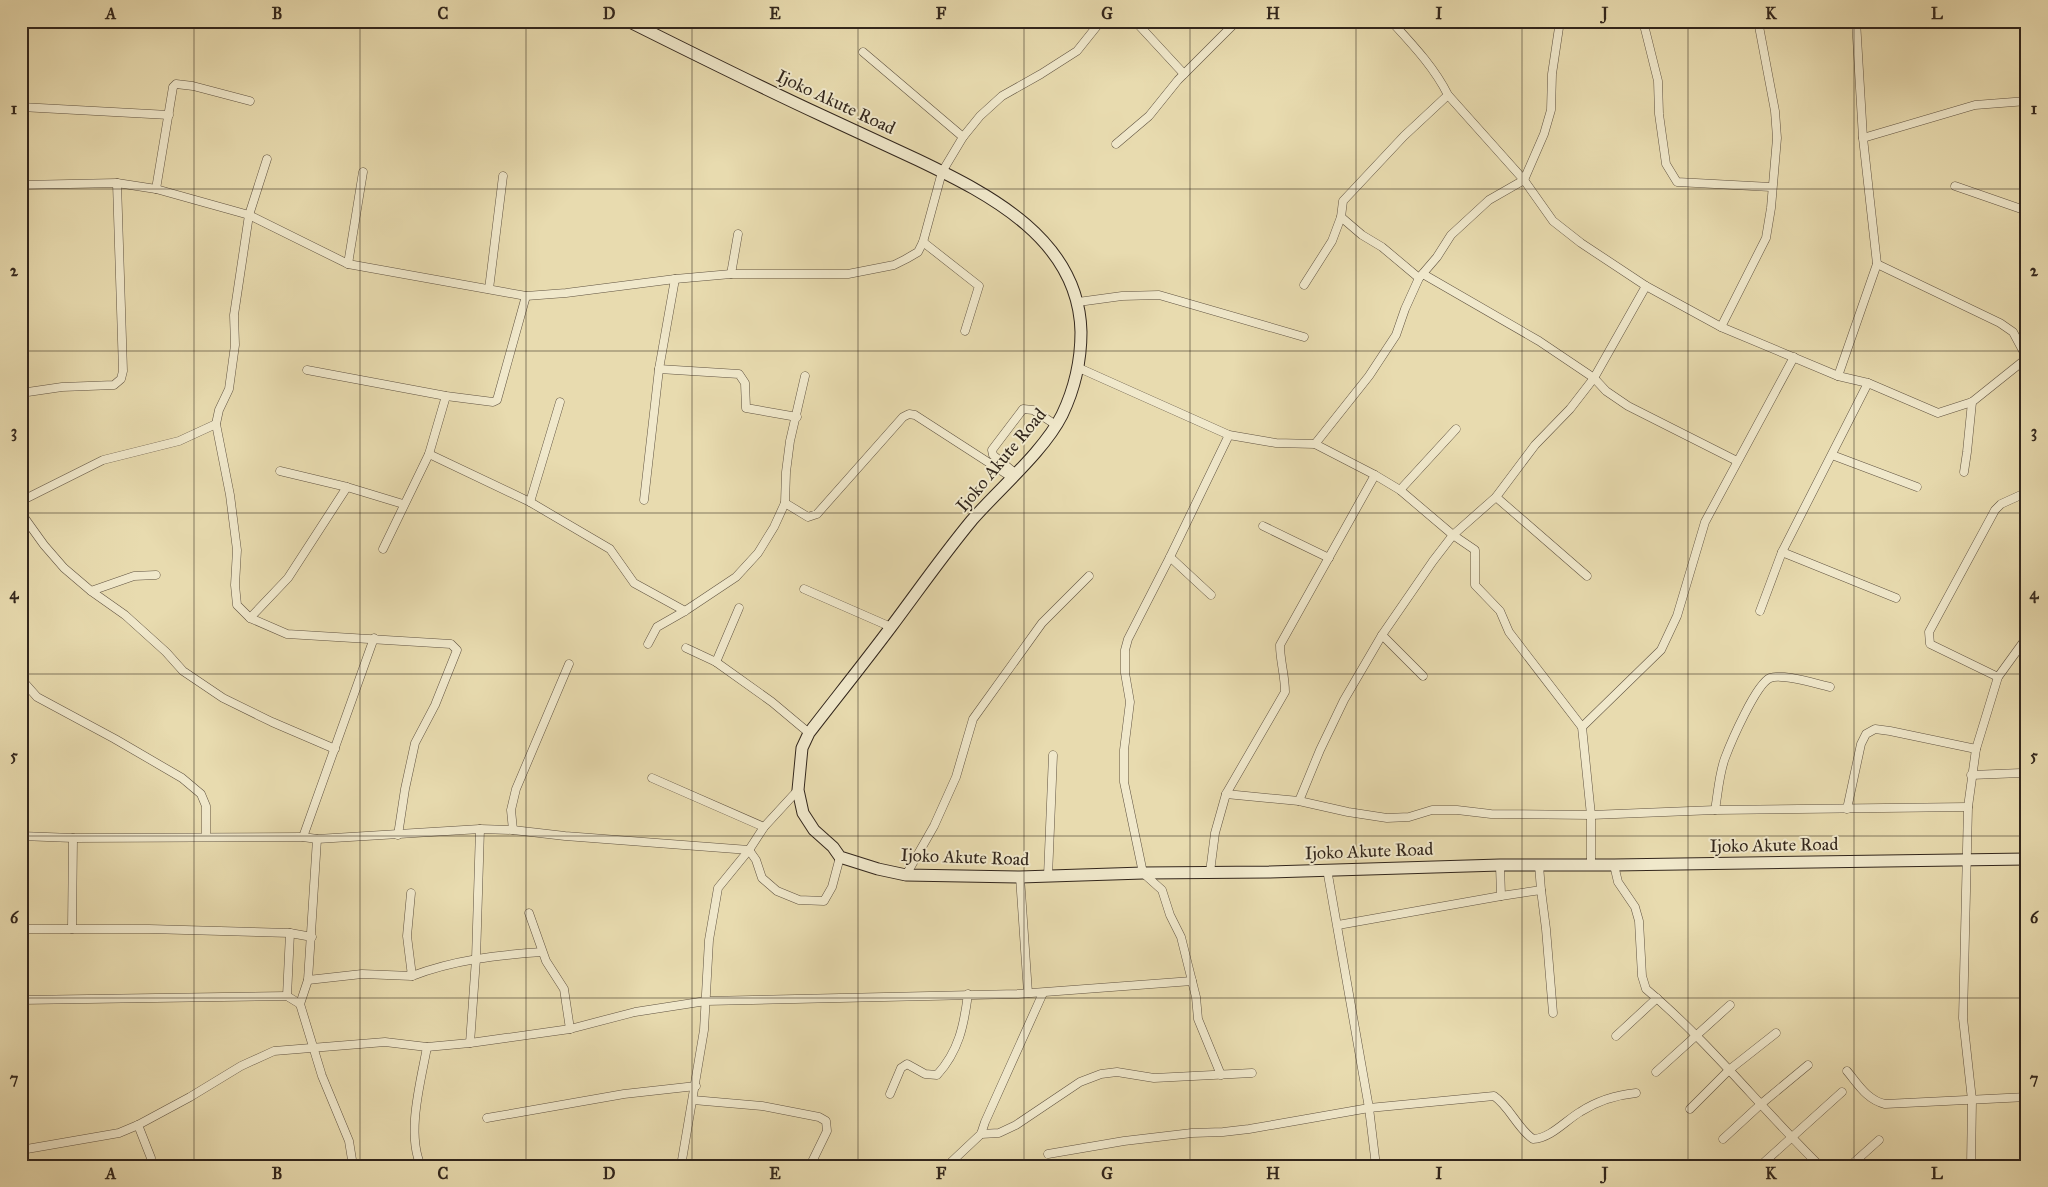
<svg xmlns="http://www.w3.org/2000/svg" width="2048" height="1187" font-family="'IM FELL Great Primer',serif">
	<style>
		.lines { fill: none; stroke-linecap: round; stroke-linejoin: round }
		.minor-casing { stroke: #605341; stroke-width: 9 }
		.secondary-casing { stroke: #32261c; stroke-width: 13 }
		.minor { stroke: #f0e8cb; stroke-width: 8 }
		.secondary { stroke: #f0e8cb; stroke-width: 11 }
		.grid { fill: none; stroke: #32261c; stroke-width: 1; stroke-opacity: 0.55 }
		.labels { text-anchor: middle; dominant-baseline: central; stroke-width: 4; stroke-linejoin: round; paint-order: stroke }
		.street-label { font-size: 18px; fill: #32261c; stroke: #f0e8cb }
		.neatline { fill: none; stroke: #32261c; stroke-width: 2 }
		.grid-label { font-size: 16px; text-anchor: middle; font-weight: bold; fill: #32261c }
	</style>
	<rect width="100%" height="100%" fill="#e8dbaf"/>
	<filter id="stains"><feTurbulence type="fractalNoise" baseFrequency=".004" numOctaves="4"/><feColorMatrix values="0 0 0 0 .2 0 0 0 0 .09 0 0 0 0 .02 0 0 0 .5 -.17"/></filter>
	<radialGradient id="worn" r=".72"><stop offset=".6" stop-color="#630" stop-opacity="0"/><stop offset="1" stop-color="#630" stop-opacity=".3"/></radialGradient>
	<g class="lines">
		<defs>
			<g id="minor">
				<path d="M1135 21 1184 74"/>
				<path d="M1391 21C1412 44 1434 67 1448 95L1524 180 1553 221 1581 243 1646 286 1721 327 1838 376 1868 383 1938 413 1972 402 2027 358"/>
				<path d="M1641 21 1644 25 1658 81 1659 114 1666 164 1677 182 1771 187"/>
				<path d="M1644 25 1657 21"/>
				<path d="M863 52 963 137"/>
				<path d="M21 107 169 115"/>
				<path d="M1863 138 1975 105 2027 101"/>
				<path d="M1116 144 1149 116 1178 80 1237 21"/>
				<path d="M267 159 249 215 234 315 235 345 229 389 219 410 216 424 230 495 237 550 235 585 237 605 250 618 287 634 451 644 457 650 435 705 415 743 405 789 398 835"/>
				<path d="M21 185 117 183 156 189 249 215 348 264 526 296 566 293 675 279 731 274H848L894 265 906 259 918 252 923 242 942 172 963 137 980 116 1002 96 1041 74 1077 51 1101 21"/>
				<path d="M1955 186 2027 211"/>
				<path d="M156 189 173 87 176 84 193 86 250 101"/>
				<path d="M1341 217 1362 235 1382 247 1419 278"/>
				<path d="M923 242 979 286 965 331"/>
				<path d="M348 264 363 172"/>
				<path d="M1877 264 2000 323 2013 332 2027 358"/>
				<path d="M731 274 738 234"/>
				<path d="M1423 274 1539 341 1594 378 1606 391 1628 406 1737 461"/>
				<path d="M1304 285 1332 241 1341 217 1343 201 1404 136 1448 95"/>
				<path d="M489 289 503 176"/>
				<path d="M1078 302 1122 296 1159 295 1304 337"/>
				<path d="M1721 327 1766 238 1771 208 1777 138 1775 111 1758 21"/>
				<path d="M1079 368 1229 435 1276 443 1315 444 1375 475 1400 490 1453 535 1475 550V585L1500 611 1509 632 1582 727 1591 815V865"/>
				<path d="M659 369 739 374 745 383 746 408 797 417"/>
				<path d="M307 370 446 396 493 402 497 400 526 296"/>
				<path d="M1838 376 1877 264 1863 138 1856 21"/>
				<path d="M21 393 62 387 114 385 121 379 123 371 117 183"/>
				<path d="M1315 444 1369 376 1396 335 1405 309 1419 278 1437 257 1451 235 1489 200 1524 180 1544 134 1551 110 1552 74 1560 21"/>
				<path d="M429 454 530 502 610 549 634 583 685 611"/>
				<path d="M1832 455 1917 487"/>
				<path d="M280 471 347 487 403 504"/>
				<path d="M1964 472 1967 452 1972 402"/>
				<path d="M1015 473 993 455 992 450 1023 409 1033 410 1056 425"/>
				<path d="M1400 490 1456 429"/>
				<path d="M1496 497 1587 576"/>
				<path d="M644 500 659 369 675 279"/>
				<path d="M21 501 103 460 179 441 216 424"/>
				<path d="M530 502 560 402"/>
				<path d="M785 503 808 517 817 514 903 417 909 414 915 415 1011 477"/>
				<path d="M21 513 44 545 64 568 91 591 125 615 166 652 183 671 223 698 272 722 335 749"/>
				<path d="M1263 526 1329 558"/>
				<path d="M383 549 429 454 446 396"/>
				<path d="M1782 552 1896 598"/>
				<path d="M1170 557 1211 595"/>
				<path d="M804 589 891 627"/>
				<path d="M91 591 134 576 156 575"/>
				<path d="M1760 611 1782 552 1868 383"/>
				<path d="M250 618 288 578 347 487"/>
				<path d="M1382 635 1423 676"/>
				<path d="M648 644 657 627 685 611 736 577 758 553 774 527 785 503 786 472 790 441 805 376"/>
				<path d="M686 648 716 662 772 702 809 733"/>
				<path d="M716 662 739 608"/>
				<path d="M1998 677 1930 644 1929 632 1995 510 2001 504 2023 494"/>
				<path d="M21 679 37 697 115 739 182 778 201 794 206 806V837"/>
				<path d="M1582 727 1661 650 1677 616 1705 522 1794 357"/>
				<path d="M1971 775 2021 773 2027 776"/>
				<path d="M652 778 764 827"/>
				<path d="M1226 794 1299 801 1348 812 1387 818 1409 817 1432 810H1457L1491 814 1591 815 1715 810 1968 807"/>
				<path d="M1299 801 1320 750 1344 700 1382 635 1433 561 1453 535 1496 497 1535 445 1570 409 1594 378 1646 286"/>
				<path d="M1847 809 1861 744 1866 734 1875 729 1890 731 1976 749"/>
				<path d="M1715 810C1718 793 1719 774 1725 758 1731 742 1756 684 1770 678 1782 673 1816 684 1830 687"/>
				<path d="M513 830 511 810 516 789 569 664"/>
				<path d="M21 836 73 838 303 837 317 839 480 829 513 830 565 836 749 850"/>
				<path d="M303 837 374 638"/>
				<path d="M317 839 308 980 300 1004 322 1076 349 1141 353 1166"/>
				<path d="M749 850 756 860 762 878 777 891 799 900 824 901 832 887 840 857"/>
				<path d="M1614 865 1618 882 1635 907 1639 921 1642 976 1646 989C1709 1042 1761 1108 1820 1166"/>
				<path d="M1327 869 1369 1108 1376 1166"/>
				<path d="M1210 872 1215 833 1226 794 1285 692C1285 675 1280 661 1280 645L1375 475"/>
				<path d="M906 875 934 826 956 777 973 719 1042 623 1089 576"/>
				<path d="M1048 876 1053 755"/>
				<path d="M1020 877 1028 993"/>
				<path d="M1541 890 1546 929 1553 1013"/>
				<path d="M1501 896 1541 890 1539 865"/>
				<path d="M529 913 546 961 564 989 570 1029"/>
				<path d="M1338 925 1501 896 1500 865"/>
				<path d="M21 929H149L290 933 312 937"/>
				<path d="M72 929 73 838"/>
				<path d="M412 976C454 960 497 955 542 952"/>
				<path d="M308 980 362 974 412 976 407 936 411 893"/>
				<path d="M287 996 290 933"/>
				<path d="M21 1000 287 996 300 1004"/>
				<path d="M1616 1036 1657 998"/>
				<path d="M470 1043 476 959 480 829"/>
				<path d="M1847 1071C1858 1084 1867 1100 1885 1104L2027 1097"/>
				<path d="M1656 1072 1730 1005"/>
				<path d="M1221 1075 1198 1019 1196 997 1181 937 1170 915 1162 890 1143 873 1124 782V750L1130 702 1125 673V650L1128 639 1170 557 1229 435"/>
				<path d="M890 1094 901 1068 907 1064 925 1074 937 1075C959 1051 964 1025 968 994"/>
				<path d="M693 1100 762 1106 819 1117 826 1121 827 1131 810 1166"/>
				<path d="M1690 1109 1729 1070 1776 1033"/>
				<path d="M487 1118 624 1094 696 1086"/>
				<path d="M138 1125 151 1158 150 1166"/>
				<path d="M981 1134 999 1133 1016 1125 1080 1082 1101 1074 1117 1072 1154 1078 1252 1073"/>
				<path d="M1723 1139 1761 1104 1808 1065"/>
				<path d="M21 1150 119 1133 138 1125 190 1097 241 1066 274 1051 385 1042 427 1047 470 1043 570 1029 635 1012 706 1001 1018 994 1192 981"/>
				<path d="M1048 1154 1124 1141 1192 1133 1223 1132 1249 1129 1369 1108 1494 1096C1510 1107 1517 1128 1533 1139 1551 1138 1565 1121 1580 1112 1597 1101 1616 1095 1636 1093"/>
				<path d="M421 1166C406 1133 421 1081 427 1047"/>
				<path d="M681 1166 704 1030 709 940 718 888 749 850 764 827 798 790"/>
				<path d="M947 1166 981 1134 985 1122 1043 993"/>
				<path d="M1760 1166 1842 1092"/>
				<path d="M1850 1166 1879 1140"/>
				<path d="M1971 1166 1972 1100 1963 1018 1968 807 1976 749 1998 677 2027 637"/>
			</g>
			<path id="secondary" d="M628 21C692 53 756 85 821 115 853 130 885 145 918 160 991 195 1079 240 1081 332 1081 362 1075 388 1062 415 1044 451 999 489 972 520 943 555 918 591 891 627 864 663 836 698 809 733L802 748 798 790 803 813 814 830 833 847 840 857 878 869 906 875 1020 877 1143 873 1269 872 1500 865H1614L2027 859"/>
		</defs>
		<use href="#minor" class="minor-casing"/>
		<use href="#secondary" class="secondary-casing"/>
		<use href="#minor" class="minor"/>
		<use href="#secondary" class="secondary"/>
	</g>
	<path class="grid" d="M194 21V1166M360 21V1166M526 21V1166M692 21V1166M858 21V1166M1024 21V1166M1190 21V1166M1356 21V1166M1522 21V1166M1688 21V1166M1854 21V1166M21 189H2027M21 351H2027M21 513H2027M21 674H2027M21 836H2027M21 998H2027"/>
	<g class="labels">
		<g class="street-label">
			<text transform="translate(836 102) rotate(25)">Ijoko Akute Road</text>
			<text transform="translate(1001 460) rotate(-50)">Ijoko Akute Road</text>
			<text transform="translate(1774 845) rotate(-1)">Ijoko Akute Road</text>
			<text transform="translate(1369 851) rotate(-2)">Ijoko Akute Road</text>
			<text transform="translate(965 857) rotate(2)">Ijoko Akute Road</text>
		</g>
	</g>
	<rect width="2048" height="1187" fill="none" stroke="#e8dbaf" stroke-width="55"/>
	<rect x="28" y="28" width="1992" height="1132" class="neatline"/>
	<g class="grid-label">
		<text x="111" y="19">A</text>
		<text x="277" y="19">B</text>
		<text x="443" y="19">C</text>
		<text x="609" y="19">D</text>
		<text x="775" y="19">E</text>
		<text x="941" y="19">F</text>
		<text x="1107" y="19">G</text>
		<text x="1273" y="19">H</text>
		<text x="1439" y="19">I</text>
		<text x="1605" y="19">J</text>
		<text x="1771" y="19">K</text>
		<text x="1937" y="19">L</text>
		<text x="14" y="114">1</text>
		<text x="2034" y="114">1</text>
		<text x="14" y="276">2</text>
		<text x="2034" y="276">2</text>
		<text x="14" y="437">3</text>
		<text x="2034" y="437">3</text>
		<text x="14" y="599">4</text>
		<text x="2034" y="599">4</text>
		<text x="14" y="761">5</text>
		<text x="2034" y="761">5</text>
		<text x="14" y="923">6</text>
		<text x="2034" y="923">6</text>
		<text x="14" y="1084">7</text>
		<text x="2034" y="1084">7</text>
		<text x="111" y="1179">A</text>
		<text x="277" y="1179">B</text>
		<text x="443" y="1179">C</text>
		<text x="609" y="1179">D</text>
		<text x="775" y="1179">E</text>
		<text x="941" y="1179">F</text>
		<text x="1107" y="1179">G</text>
		<text x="1273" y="1179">H</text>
		<text x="1439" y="1179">I</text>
		<text x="1605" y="1179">J</text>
		<text x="1771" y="1179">K</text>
		<text x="1937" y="1179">L</text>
	</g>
	<rect width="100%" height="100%" filter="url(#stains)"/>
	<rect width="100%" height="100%" fill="url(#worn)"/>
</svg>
